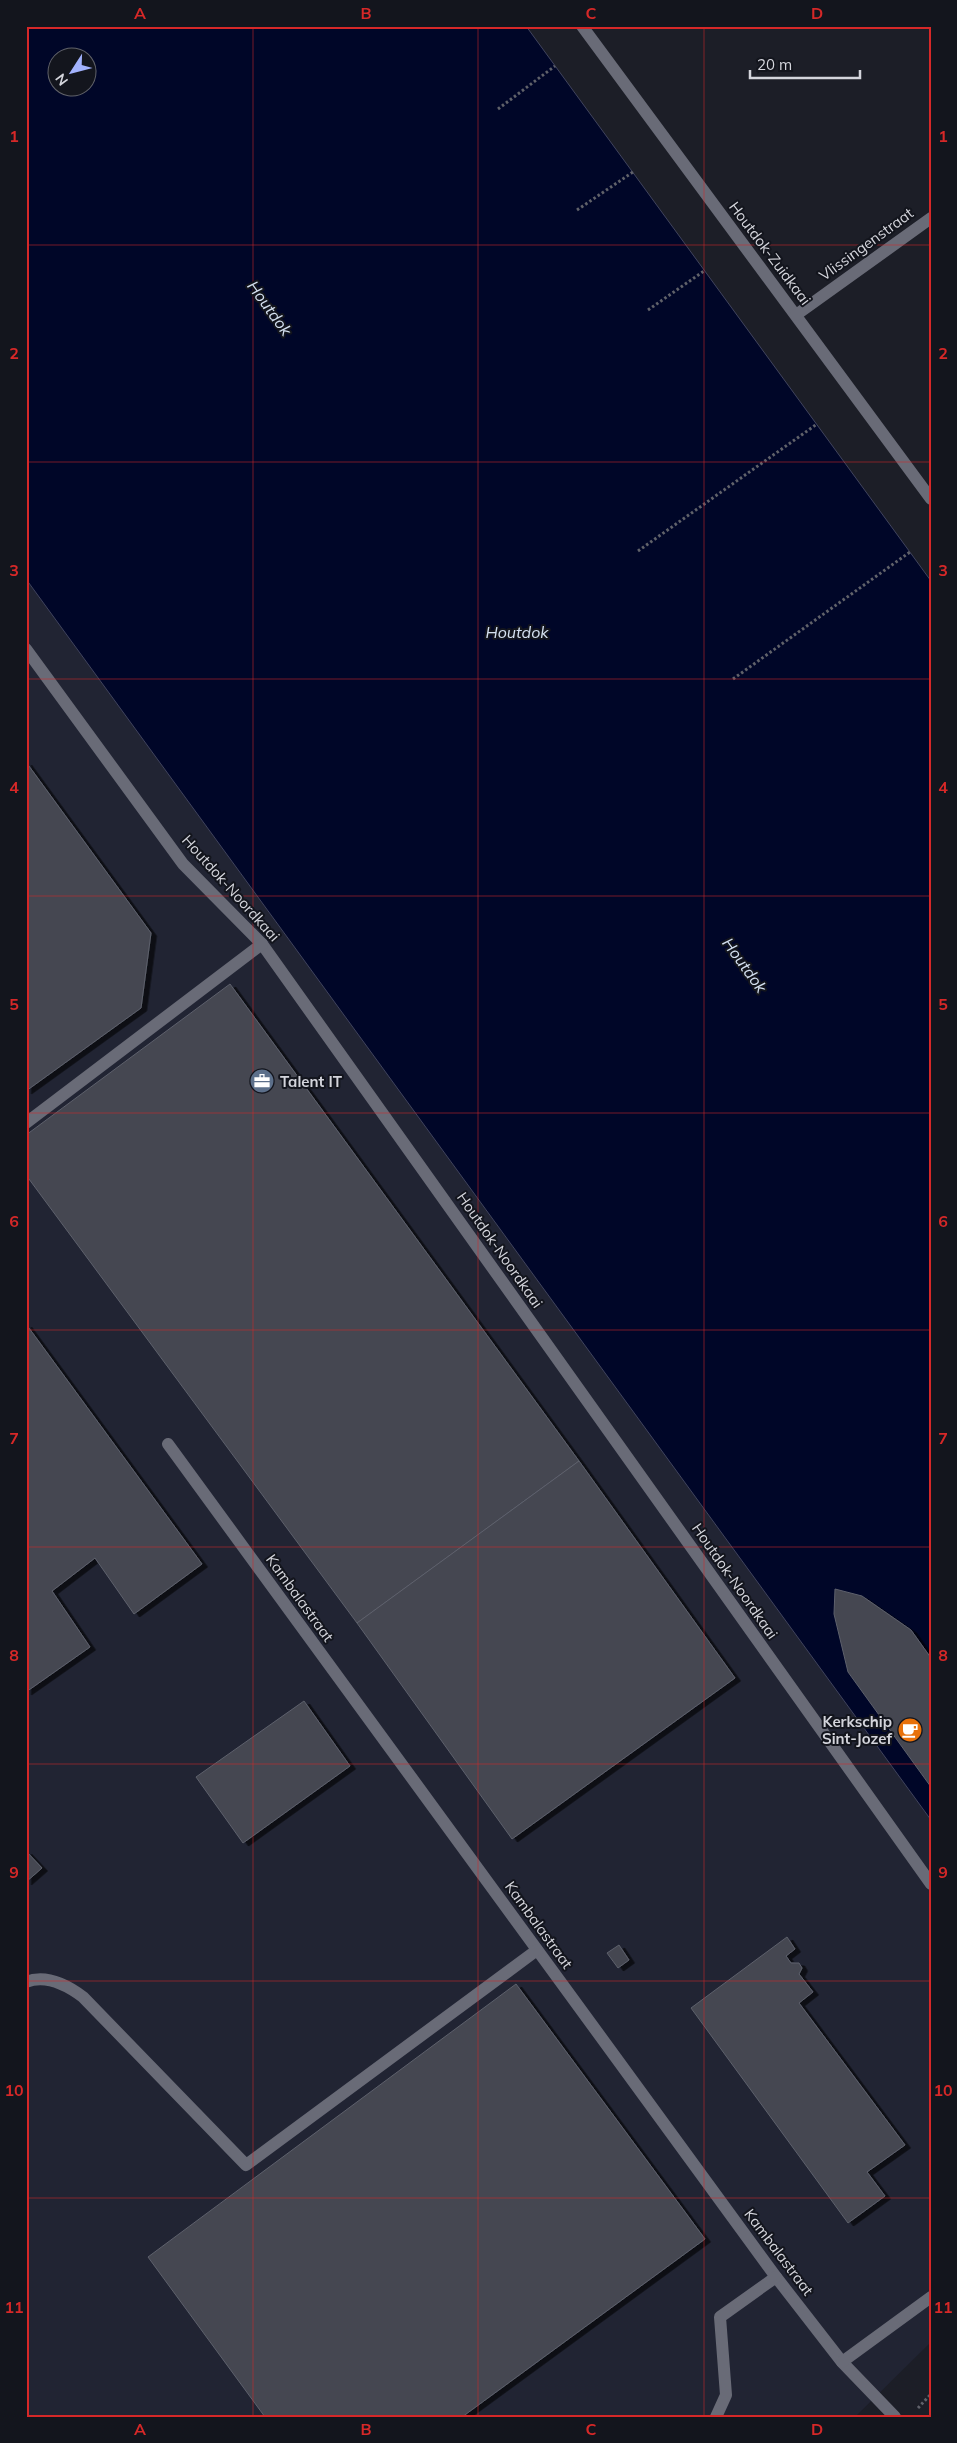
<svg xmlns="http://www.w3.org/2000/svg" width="957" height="2443" font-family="Mulish,sans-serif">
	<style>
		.built { fill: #212433 }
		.water { fill: #000628; stroke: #40445e; fill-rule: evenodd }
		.building { fill: #444651; stroke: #5e616c; filter: url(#shadow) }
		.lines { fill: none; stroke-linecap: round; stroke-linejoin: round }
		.path { stroke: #60626a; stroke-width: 3; stroke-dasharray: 2.5 2.5; stroke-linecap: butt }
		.minor { stroke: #696b77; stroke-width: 12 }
		.grid { fill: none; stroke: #d62828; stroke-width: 1; stroke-opacity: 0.55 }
		.labels { text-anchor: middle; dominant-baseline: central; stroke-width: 4; stroke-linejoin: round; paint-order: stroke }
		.street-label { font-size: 15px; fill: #d4d5dc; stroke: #13151d }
		.poi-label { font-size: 15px; font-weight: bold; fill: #d4d5dc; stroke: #13151d; text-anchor: start }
		.water-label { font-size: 16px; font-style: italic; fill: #d5e1f1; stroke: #13151d }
		.neatline { fill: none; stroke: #d62828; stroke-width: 2 }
		.grid-label { font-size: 16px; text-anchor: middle; font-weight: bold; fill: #d62828 }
	</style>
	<defs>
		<filter id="shadow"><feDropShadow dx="5.5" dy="3" stdDeviation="0" flood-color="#0009"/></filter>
	</defs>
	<rect width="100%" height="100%" fill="#1c1e27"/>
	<path class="built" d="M26 579 931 1820V2342L855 2417H26Z"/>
	<path class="water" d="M26 26H526L931 581V1820L26 579ZM58 58H88V88H58Z"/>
	<g class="building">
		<path d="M26 762 151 933 141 1008 26 1091Z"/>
		<path d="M230 984 579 1461 357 1623 26 1175V1135Z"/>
		<path d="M26 1324 202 1564 134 1614 95 1558 52 1591 90 1647 26 1692Z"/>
		<path d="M579 1461 735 1678 512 1839 357 1623Z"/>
		<path d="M835 1589 862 1596 911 1630 931 1658V1787L848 1672 834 1614Z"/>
		<path d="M304 1701 350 1766 243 1843 196 1777Z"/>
		<path d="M26 1851 42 1868 26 1882Z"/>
		<path d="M787 1937 795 1949 786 1956 791 1963H799L802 1968 799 1974 813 1992 799 2003 905 2145 867 2172 885 2196 848 2223 691 2008Z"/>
		<path d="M619 1945 629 1960 618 1968 607 1953Z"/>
		<path d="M516 1984 705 2239 462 2417H265L148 2257Z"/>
	</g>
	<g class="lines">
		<g class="path">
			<path d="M498 109 555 66"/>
			<path d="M577 210 633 172"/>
			<path d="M648 310 704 271"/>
			<path d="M638 551 817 424"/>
			<path d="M733 679 910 552"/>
			<path d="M918 2408 931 2394"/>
		</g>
		<g class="minor">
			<path d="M582 26 931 499"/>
			<path d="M796 315 931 218"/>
			<path d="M26 649 183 864 262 944 931 1884"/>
			<path d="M26 1123 262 944"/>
			<path d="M168 1444 776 2277 842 2362 895 2417"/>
			<path d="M26 1982C46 1974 67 1985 83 1997L246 2165 537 1950"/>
			<path d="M842 2362 931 2297"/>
			<path d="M716 2417 726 2395 720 2317 776 2277"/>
		</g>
	</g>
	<path class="grid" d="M253 26V2417M478 26V2417M704 26V2417M26 245H931M26 462H931M26 679H931M26 896H931M26 1113H931M26 1330H931M26 1547H931M26 1764H931M26 1981H931M26 2198H931"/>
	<defs>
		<symbol id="office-disc" viewBox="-11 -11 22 22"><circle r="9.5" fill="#5c6f8a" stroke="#13151d"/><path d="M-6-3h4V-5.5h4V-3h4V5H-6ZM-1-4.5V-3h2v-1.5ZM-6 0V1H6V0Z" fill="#fff"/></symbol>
		<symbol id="cafe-disc" viewBox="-11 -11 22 22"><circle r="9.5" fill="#e8710a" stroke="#13151d"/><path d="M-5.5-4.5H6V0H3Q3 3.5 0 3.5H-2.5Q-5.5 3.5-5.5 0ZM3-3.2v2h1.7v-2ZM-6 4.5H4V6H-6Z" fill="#fff"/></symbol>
	</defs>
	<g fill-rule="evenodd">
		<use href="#office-disc" x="248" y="1067" width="28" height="28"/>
		<use href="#cafe-disc" x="896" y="1716" width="28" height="28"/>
	</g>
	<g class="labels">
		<g class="street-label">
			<text transform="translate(866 244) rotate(-36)">Vlissingenstraat</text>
			<text transform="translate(770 253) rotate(53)">Houtdok-Zuidkaai</text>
			<text transform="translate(231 888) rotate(48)">Houtdok-Noordkaai</text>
			<text transform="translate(500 1250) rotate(55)">Houtdok-Noordkaai</text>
			<text transform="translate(735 1581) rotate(55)">Houtdok-Noordkaai</text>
			<text transform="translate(300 1598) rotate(54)">Kambalastraat</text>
			<text transform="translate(539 1925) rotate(54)">Kambalastraat</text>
			<text transform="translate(779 2252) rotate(53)">Kambalastraat</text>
		</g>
		<g class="poi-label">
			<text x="280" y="1081">Talent IT</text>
			<text x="892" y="1721" text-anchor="end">Kerkschip<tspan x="892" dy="17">Sint-Jozef</tspan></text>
		</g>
		<g class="water-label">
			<text transform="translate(270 308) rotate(54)">Houtdok</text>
			<text x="517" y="632">Houtdok</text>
			<text transform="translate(745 965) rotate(54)">Houtdok</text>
		</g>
	</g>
	<rect width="957" height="2443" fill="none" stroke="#13151d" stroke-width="55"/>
	<g transform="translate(72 72) rotate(234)"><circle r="24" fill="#13151d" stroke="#606269"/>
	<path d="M0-4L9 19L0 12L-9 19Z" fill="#a2b2fd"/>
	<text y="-8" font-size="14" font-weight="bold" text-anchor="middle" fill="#d4d5dc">N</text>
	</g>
	<path d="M750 70v8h110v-8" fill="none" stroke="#d4d5dc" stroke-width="2.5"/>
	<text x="757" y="70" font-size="15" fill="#d4d5dc" stroke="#13151d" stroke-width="4" paint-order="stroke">20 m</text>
	<rect x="28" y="28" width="902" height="2388" class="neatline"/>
	<g class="grid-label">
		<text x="140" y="19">A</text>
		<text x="366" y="19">B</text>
		<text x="591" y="19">C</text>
		<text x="817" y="19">D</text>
		<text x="14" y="142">1</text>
		<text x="943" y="142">1</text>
		<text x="14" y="359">2</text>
		<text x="943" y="359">2</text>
		<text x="14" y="576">3</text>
		<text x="943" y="576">3</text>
		<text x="14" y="793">4</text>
		<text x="943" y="793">4</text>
		<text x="14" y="1010">5</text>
		<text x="943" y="1010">5</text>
		<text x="14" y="1227">6</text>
		<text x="943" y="1227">6</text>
		<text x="14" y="1444">7</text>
		<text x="943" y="1444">7</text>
		<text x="14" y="1661">8</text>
		<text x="943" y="1661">8</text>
		<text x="14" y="1878">9</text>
		<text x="943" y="1878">9</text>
		<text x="14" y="2096">10</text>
		<text x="943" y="2096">10</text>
		<text x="14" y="2313">11</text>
		<text x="943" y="2313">11</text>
		<text x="140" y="2435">A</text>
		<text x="366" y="2435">B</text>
		<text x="591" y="2435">C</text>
		<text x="817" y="2435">D</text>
	</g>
</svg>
